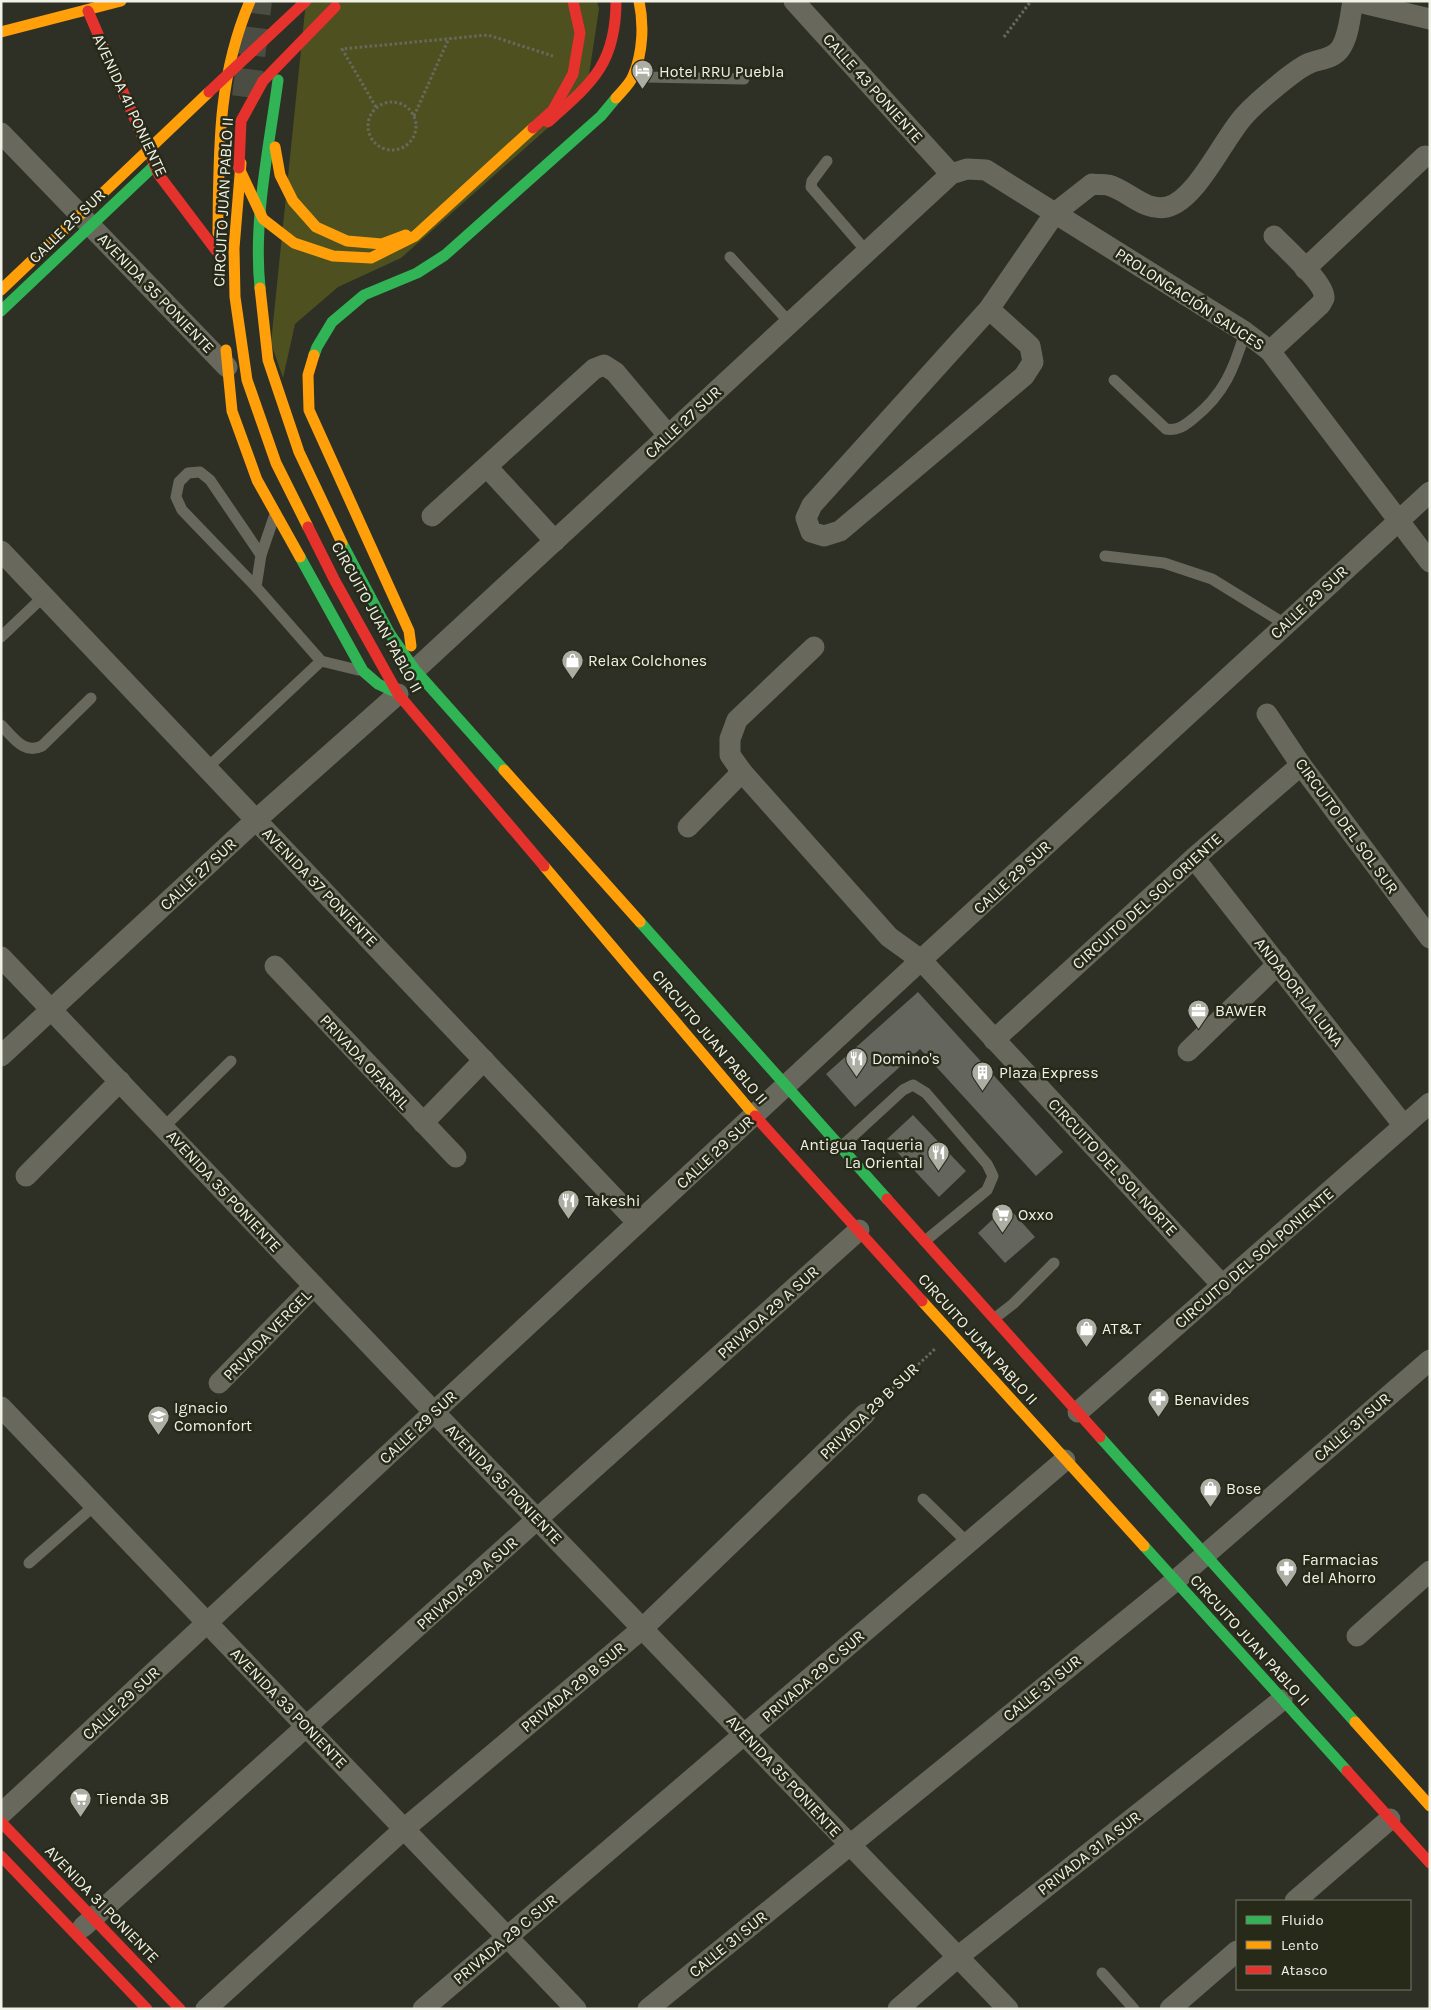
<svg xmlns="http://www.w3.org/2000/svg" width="1431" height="2010" font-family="Karla,sans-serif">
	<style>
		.green { fill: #4e511f }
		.building { fill: #64655d }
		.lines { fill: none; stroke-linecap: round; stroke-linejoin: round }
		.secondary-tunnel { stroke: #4b4d43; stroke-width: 28; stroke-dasharray: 28 14; stroke-linecap: butt }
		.path { stroke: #68695e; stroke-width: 3; stroke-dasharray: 2.5 2.5; stroke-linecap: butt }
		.lane { stroke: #68695c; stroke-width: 11 }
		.street { stroke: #68695c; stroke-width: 21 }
		.fast { stroke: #30b455; stroke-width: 11 }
		.slow { stroke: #ff9f0a; stroke-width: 11 }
		.jam { stroke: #e5322d; stroke-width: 11 }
		.slow-bridge { stroke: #ff9f0a; stroke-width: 11 }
		.jam-bridge { stroke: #e5322d; stroke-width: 11 }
		.labels { text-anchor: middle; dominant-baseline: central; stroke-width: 5; stroke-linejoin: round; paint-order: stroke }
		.poi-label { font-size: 16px; fill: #f0f1e7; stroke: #272919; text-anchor: start }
		.street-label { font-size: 16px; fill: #f0f1e7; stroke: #272919 }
	</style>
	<rect width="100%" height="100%" fill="#2e3026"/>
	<path class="green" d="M306 1H597L599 9 586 94 401 258 338 287 295 324 283 378 271 343Z"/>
	<g class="building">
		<path d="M918 992 1063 1152 1036 1176 920 1049 855 1107 826 1074Z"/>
		<path d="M913 1115 966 1171 939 1197 886 1140Z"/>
		<path d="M1007 1206 1035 1237 1005 1263 978 1233Z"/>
	</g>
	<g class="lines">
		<path class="secondary-tunnel" d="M246 97 258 1"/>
		<g class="path">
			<path d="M1004 37 1031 1"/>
			<circle cx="392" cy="126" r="24"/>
			<path d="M376 107 342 49 488 35 553 56"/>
			<path d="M414 116 449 38"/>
			<path d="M878 1402 936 1348"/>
		</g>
		<g class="lane">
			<path d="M634 75 646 77 744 79"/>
			<path d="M827 161 812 181 811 187 867 252"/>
			<path d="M730 257 790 323"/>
			<path d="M1114 380 1166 429C1178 431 1184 426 1194 418 1224 394 1234 369 1245 332"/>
			<path d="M274 517 261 555 256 587 321 661 358 670"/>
			<path d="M1105 556 1164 563 1212 579 1285 624"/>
			<path d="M256 587 182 510 176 497 179 482 188 473 200 472 210 480 261 555"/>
			<path d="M1 637 44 596"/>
			<path d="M1 725C13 737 24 755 42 746L91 698"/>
			<path d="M207 768 321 661"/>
			<path d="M164 1127 231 1061"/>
			<path d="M841 1147 903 1090 913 1085 926 1093 987 1164 993 1176 987 1190 925 1241"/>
			<path d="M995 1318 1013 1304 1054 1263"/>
			<path d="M923 1499 968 1543"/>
			<path d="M29 1563 95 1505"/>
			<path d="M1102 1973 1134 2009"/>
		</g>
		<g class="street">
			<path d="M794 1 951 174"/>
			<path d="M1354 1 1430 19"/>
			<path d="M1 133 227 367"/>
			<path d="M1305 269 1425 156"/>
			<path d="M989 309 1030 346 1033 362 1024 376 840 531 824 536 811 532 806 518 812 505 989 309 1055 213 1092 184C1097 185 1103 184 1108 185 1128 190 1144 212 1167 207 1197 200 1224 137 1245 115 1256 103 1296 68 1310 63 1320 59 1333 59 1340 49 1349 37 1350 16 1353 1"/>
			<path d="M1270 351 1320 305C1322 303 1323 300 1324 298 1326 284 1284 247 1274 236"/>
			<path d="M487 467 555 541"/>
			<path d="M432 516 594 369 604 365 615 372 668 435"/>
			<path d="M1 551 638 1223"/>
			<path d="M814 647 737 720 730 739V755L742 772 889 937 921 960 1223 1286"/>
			<path d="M415 670 951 174 967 169 986 170 1245 332 1270 351 1430 562"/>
			<path d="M1267 714 1301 765 1430 938"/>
			<path d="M688 827 742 772"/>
			<path d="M1194 858 1404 1126"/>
			<path d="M1 957 434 1412 1008 2009"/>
			<path d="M275 966 456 1157"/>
			<path d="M994 1040 1194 858 1301 765"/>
			<path d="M1188 1051 1278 964"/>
			<path d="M1 1056 256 820 398 694"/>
			<path d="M423 1123 484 1060"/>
			<path d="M26 1176 120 1081"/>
			<path d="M219 1383 314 1286"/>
			<path d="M1 1407 576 2009"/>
			<path d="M1078 1412 1430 1103"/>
			<path d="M1357 1636 1430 1571"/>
			<path d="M1 1814 921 960 1430 492"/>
			<path d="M1295 1901 1390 1819"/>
			<path d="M83 1927 859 1230"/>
			<path d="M206 2009 404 1829 643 1628 865 1414"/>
			<path d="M423 2009 1065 1460"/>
			<path d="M648 2009 1175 1581 1430 1360"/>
			<path d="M898 2009 959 1956 1282 1700"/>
			<path d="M1170 2009 1237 1951"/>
		</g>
		<g class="fast">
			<path d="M260 288C253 220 269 148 278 80"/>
			<path d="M1 311 155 165"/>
			<path d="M314 355 317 347 332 322 364 295 417 273 445 255 601 116 616 98"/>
			<path d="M342 543 390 634 415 670 504 770"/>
			<path d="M300 557 363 671 378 684 393 691"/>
			<path d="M640 922 887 1199"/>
			<path d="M1100 1437 1355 1722"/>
			<path d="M1144 1546 1347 1771"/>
		</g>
		<g class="slow">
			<path d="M1 32 121 1"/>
			<path d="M616 98C622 91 630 84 633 76 643 53 644 24 639 1"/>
			<path d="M275 147 280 175 293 201 316 227 347 241 382 244 406 235"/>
			<path d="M241 163 234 248 235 297 247 380 276 463 308 527"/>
			<path d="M218 233C219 151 217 78 250 1"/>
			<path d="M260 288 268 360 299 452 342 543"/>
			<path d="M226 350 232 411 257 480 300 557"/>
			<path d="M314 355 308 375 309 410 409 631 411 646"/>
			<path d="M504 770 640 922"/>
			<path d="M544 866 755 1116"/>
			<path d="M922 1301 1144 1546"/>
			<path d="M1355 1722 1430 1806"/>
		</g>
		<g class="jam">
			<path d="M88 11 159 175 218 253"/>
			<path d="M548 122C592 83 616 64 616 1"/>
			<path d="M308 527 335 581 398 694 544 866"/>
			<path d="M755 1116 922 1301"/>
			<path d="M887 1199 1100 1437"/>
			<path d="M1347 1771 1430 1863"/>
			<path d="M1 1822 180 2009"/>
			<path d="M1 1856 147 2009"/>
		</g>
		<g class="slow-bridge">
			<path d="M239 168 263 219 294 243 333 256 371 258 415 236 533 128"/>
			<path d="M1 290 209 92"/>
		</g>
		<g class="jam-bridge">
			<path d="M209 92 306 1"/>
			<path d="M533 128 553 110 573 74 580 33 573 1"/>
			<path d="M239 168 241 121 263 81 335 7"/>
		</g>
	</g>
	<defs>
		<symbol id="hotel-pin" viewBox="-11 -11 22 30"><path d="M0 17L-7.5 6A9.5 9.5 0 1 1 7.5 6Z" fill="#acada3" stroke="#272919"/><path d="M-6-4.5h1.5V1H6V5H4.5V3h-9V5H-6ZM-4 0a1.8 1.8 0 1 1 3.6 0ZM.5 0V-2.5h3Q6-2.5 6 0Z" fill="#fff"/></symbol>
		<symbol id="shop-pin" viewBox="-11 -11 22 30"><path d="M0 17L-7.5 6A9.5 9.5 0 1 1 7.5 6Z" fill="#acada3" stroke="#272919"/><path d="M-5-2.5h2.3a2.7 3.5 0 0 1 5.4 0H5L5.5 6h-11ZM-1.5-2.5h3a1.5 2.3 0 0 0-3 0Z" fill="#fff"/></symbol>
		<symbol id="office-pin" viewBox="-11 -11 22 30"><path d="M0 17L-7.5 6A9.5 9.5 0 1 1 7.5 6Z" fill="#acada3" stroke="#272919"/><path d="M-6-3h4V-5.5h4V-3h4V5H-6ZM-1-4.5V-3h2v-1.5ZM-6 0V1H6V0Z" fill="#fff"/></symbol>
		<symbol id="restaurant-pin" viewBox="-11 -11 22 30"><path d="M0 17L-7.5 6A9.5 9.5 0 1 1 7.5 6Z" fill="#acada3" stroke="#272919"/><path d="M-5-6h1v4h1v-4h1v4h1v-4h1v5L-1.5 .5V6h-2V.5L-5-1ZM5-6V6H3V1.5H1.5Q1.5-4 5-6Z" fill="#fff"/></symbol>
		<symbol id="building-pin" viewBox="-11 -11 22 30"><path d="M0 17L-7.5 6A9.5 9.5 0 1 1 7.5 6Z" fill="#acada3" stroke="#272919"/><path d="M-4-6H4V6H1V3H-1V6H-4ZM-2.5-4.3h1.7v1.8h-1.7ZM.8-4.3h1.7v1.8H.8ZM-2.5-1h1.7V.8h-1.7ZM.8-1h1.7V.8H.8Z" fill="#fff"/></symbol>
		<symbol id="supermarket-pin" viewBox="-11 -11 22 30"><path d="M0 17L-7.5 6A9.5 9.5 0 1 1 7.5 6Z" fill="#acada3" stroke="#272919"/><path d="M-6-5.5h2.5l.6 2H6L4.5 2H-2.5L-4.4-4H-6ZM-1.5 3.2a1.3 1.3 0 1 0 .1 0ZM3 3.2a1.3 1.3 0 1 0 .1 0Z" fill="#fff"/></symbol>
		<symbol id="pharmacy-pin" viewBox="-11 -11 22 30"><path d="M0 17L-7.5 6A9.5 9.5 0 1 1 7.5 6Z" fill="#acada3" stroke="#272919"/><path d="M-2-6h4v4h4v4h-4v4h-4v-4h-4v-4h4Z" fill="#fff"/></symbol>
		<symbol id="school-pin" viewBox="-11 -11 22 30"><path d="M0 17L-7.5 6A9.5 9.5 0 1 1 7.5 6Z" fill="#acada3" stroke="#272919"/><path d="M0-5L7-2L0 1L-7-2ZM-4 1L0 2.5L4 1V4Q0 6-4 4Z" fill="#fff"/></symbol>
	</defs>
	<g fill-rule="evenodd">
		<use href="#hotel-pin" x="630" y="58" width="25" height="34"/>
		<use href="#shop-pin" x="560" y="648" width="25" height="34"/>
		<use href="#office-pin" x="1186" y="998" width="25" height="34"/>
		<use href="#restaurant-pin" x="844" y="1046" width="25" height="34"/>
		<use href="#building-pin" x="970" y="1060" width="25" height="34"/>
		<use href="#restaurant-pin" x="926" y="1140" width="25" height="34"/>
		<use href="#restaurant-pin" x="556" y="1188" width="25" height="34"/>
		<use href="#supermarket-pin" x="990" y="1202" width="25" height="34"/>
		<use href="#shop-pin" x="1074" y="1316" width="25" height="34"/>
		<use href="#pharmacy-pin" x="1146" y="1386" width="25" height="34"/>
		<use href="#school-pin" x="146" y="1404" width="25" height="34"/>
		<use href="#shop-pin" x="1198" y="1476" width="25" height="34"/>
		<use href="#pharmacy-pin" x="1274" y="1556" width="25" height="34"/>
		<use href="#supermarket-pin" x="68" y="1786" width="25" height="34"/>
	</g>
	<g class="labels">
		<g class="poi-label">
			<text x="659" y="71">Hotel RRU Puebla</text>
			<text x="588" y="660">Relax Colchones</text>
			<text x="1215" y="1010">BAWER</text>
			<text x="872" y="1058">Domino's</text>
			<text x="999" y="1072">Plaza Express</text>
			<text x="923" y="1144" text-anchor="end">Antigua Taqueria<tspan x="923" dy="18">La Oriental</tspan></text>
			<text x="585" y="1200">Takeshi</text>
			<text x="1018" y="1214">Oxxo</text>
			<text x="1102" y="1328">AT&amp;T</text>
			<text x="1174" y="1399">Benavides</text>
			<text x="174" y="1407">Ignacio<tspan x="174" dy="18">Comonfort</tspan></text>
			<text x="1226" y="1488">Bose</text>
			<text x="1302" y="1559">Farmacias<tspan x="1302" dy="18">del Ahorro</tspan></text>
			<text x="97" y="1798">Tienda 3B</text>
		</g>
		<g class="street-label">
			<text transform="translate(873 88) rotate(48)">CALLE 43 PONIENTE</text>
			<text transform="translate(130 105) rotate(65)">AVENIDA 41 PONIENTE</text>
			<text transform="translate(223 202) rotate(-87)">CIRCUITO JUAN PABLO II</text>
			<text transform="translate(67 226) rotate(-44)">CALLE 25 SUR</text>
			<text transform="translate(156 293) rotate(46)">AVENIDA 35 PONIENTE</text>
			<text transform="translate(1190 299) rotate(33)">PROLONGACIÓN SAUCES</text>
			<text transform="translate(683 422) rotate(-43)">CALLE 27 SUR</text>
			<text transform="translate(1309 602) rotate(-43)">CALLE 29 SUR</text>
			<text transform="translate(377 617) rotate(61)">CIRCUITO JUAN PABLO II</text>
			<text transform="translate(1347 826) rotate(54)">CIRCUITO DEL SOL SUR</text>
			<text transform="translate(198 874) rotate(-43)">CALLE 27 SUR</text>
			<text transform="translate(1012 877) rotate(-43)">CALLE 29 SUR</text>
			<text transform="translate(320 887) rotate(46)">AVENIDA 37 PONIENTE</text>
			<text transform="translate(1147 901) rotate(-42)">CIRCUITO DEL SOL ORIENTE</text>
			<text transform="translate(1299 992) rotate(52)">ANDADOR LA LUNA</text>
			<text transform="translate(710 1037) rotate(50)">CIRCUITO JUAN PABLO II</text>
			<text transform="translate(365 1062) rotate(47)">PRIVADA OFARRIL</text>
			<text transform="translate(715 1152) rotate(-43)">CALLE 29 SUR</text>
			<text transform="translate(1113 1167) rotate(47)">CIRCUITO DEL SOL NORTE</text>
			<text transform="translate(224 1191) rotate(47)">AVENIDA 35 PONIENTE</text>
			<text transform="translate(1254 1258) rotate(-41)">CIRCUITO DEL SOL PONIENTE</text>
			<text transform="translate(768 1312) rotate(-42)">PRIVADA 29 A SUR</text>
			<text transform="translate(267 1335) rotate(-46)">PRIVADA VERGEL</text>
			<text transform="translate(978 1339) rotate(48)">CIRCUITO JUAN PABLO II</text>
			<text transform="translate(869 1411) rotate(-44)">PRIVADA 29 B SUR</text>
			<text transform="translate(418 1427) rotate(-43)">CALLE 29 SUR</text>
			<text transform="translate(1352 1427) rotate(-41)">CALLE 31 SUR</text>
			<text transform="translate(504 1484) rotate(46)">AVENIDA 35 PONIENTE</text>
			<text transform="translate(467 1583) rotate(-42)">PRIVADA 29 A SUR</text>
			<text transform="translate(1250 1640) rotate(48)">CIRCUITO JUAN PABLO II</text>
			<text transform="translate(813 1676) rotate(-41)">PRIVADA 29 C SUR</text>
			<text transform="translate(573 1687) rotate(-40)">PRIVADA 29 B SUR</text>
			<text transform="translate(1042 1688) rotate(-39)">CALLE 31 SUR</text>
			<text transform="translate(121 1703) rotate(-43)">CALLE 29 SUR</text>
			<text transform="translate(289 1708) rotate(46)">AVENIDA 33 PONIENTE</text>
			<text transform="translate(784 1776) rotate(47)">AVENIDA 35 PONIENTE</text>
			<text transform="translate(1089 1853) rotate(-38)">PRIVADA 31 A SUR</text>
			<text transform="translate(102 1904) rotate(46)">AVENIDA 31 PONIENTE</text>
			<text transform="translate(505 1939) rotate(-40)">PRIVADA 29 C SUR</text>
			<text transform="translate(728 1944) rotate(-39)">CALLE 31 SUR</text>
		</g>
	</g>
	<rect width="1431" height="2010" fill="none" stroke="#f0f1e7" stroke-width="5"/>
	<rect x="1236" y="1900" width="175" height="90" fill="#272919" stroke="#77796b"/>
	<rect x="1246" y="1916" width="25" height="8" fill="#30b455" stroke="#77796b"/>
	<text x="1281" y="1925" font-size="15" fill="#f0f1e7">Fluido</text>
	<rect x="1246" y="1941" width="25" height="8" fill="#ff9f0a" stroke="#77796b"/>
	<text x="1281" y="1950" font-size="15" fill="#f0f1e7">Lento</text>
	<rect x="1246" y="1966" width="25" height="8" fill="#e5322d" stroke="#77796b"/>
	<text x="1281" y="1975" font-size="15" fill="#f0f1e7">Atasco</text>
</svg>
